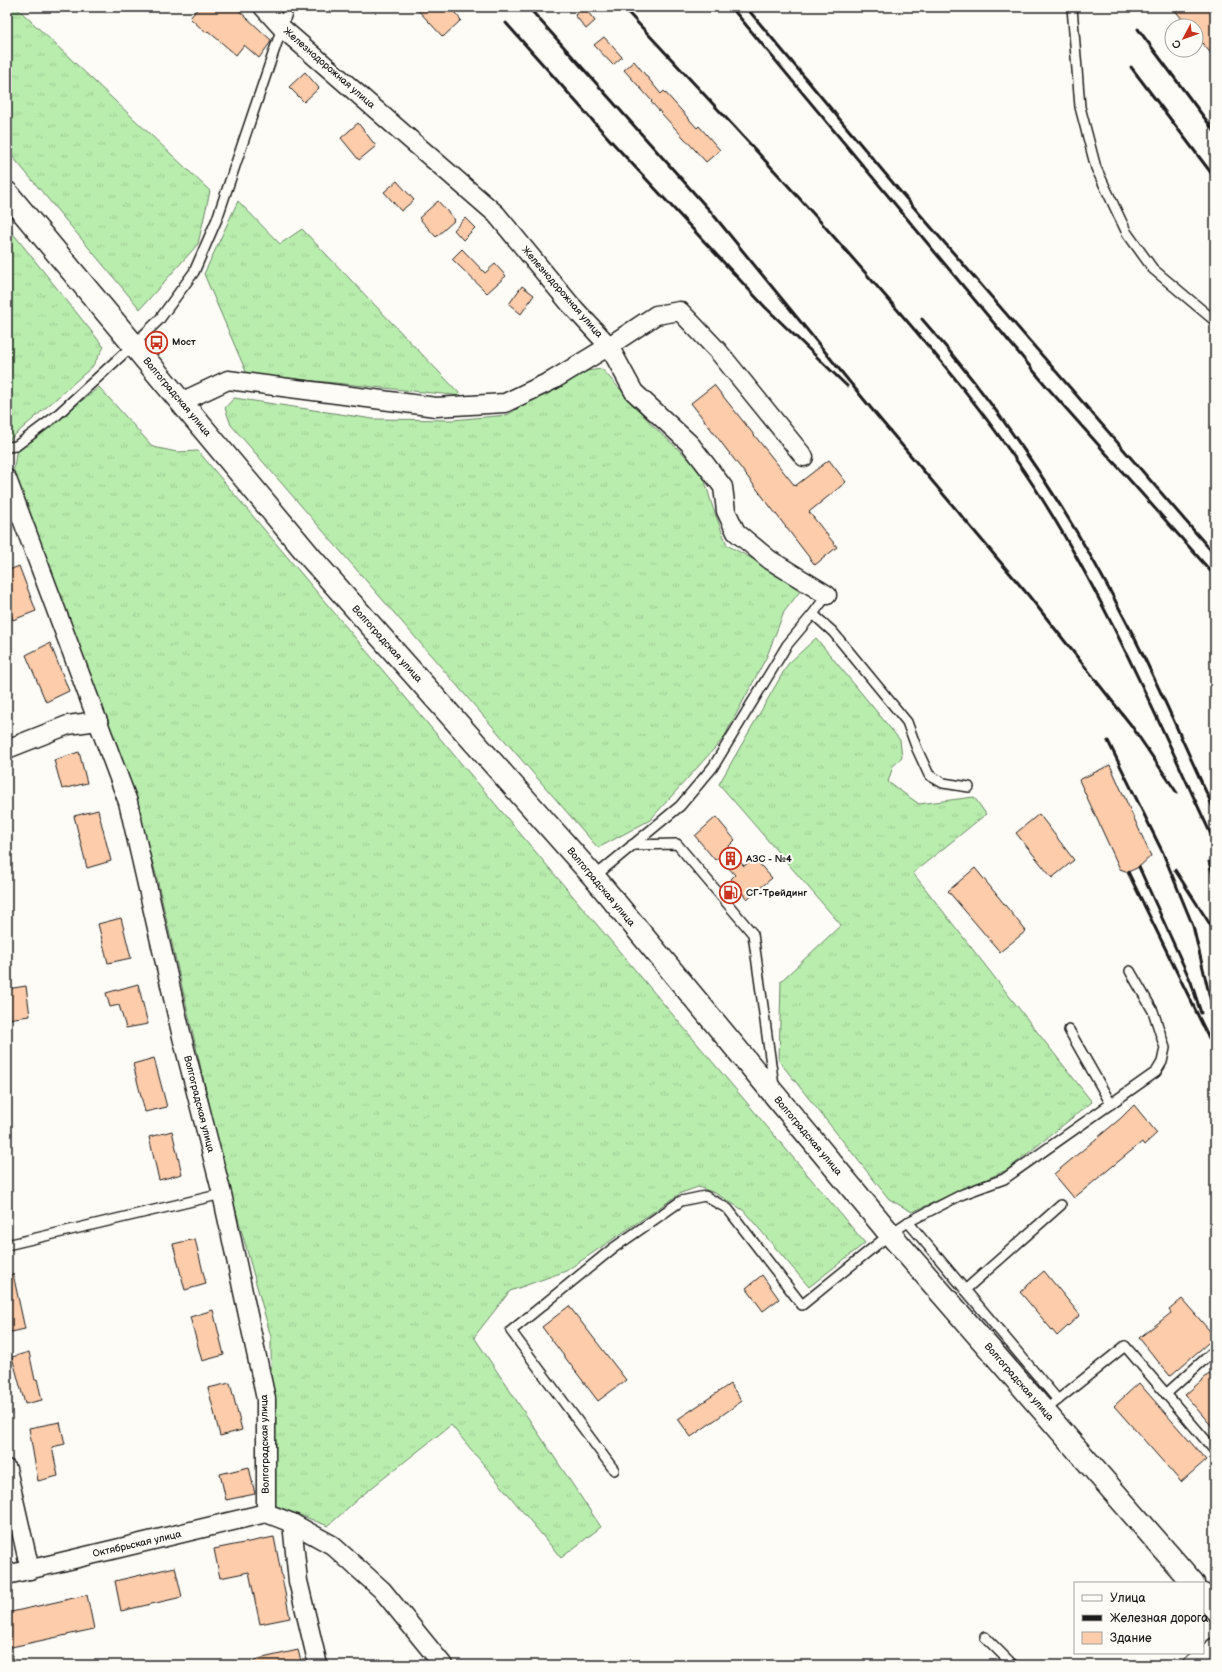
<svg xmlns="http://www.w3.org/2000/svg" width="1222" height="1672" font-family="'Balsamiq Sans',sans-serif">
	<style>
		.grass { fill: url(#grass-tufts); stroke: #6a8465 }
		.building { fill: #fcccab; stroke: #1c1c1c }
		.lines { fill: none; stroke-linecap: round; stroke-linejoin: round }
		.service-casing { stroke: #1c1c1c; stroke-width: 12 }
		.minor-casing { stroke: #1c1c1c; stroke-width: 21 }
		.secondary-casing { stroke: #1c1c1c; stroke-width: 25 }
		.service { stroke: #fdfcf7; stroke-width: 9 }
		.minor { stroke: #fdfcf7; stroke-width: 18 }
		.secondary { stroke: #fdfcf7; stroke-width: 22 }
		.rail { stroke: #1c1c1c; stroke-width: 3 }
		.labels { text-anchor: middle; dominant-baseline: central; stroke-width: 4; stroke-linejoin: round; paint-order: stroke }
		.street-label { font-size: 10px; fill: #1c1c1c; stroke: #fdfcf7 }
		.poi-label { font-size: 10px; font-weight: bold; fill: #1c1c1c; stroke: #fdfcf7; text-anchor: start }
	</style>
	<defs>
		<pattern id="grass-tufts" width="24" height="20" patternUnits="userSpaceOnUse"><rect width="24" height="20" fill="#b9edae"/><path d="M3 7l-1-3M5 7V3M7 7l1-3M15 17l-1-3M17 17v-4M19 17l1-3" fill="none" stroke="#9ecb95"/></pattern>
	</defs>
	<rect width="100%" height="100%" fill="#fdfcf7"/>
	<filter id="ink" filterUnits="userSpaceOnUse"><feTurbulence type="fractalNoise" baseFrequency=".025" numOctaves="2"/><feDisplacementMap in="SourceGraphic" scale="8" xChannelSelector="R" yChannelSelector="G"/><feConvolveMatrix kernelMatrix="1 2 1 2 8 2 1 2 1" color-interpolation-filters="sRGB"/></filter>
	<g filter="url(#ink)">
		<g class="grass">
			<path d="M7 7H16L210 191 198 244 140 309 7 150Z"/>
			<path d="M238 201 280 244 302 229 462 396 247 374 204 274Z"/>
			<path d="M7 226 104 347 92 367 8 441H7Z"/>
			<path d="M602 369 653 426 702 471 712 505 727 545 771 569 801 590 784 612 767 656 723 739 650 820 598 848 231 425 225 408 234 398 373 419 452 420 507 415 579 372Z"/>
			<path d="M99 387 153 447 177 452 198 451 865 1243 809 1287 743 1210 715 1193 698 1187 681 1193 566 1271 510 1291 474 1337 601 1527 561 1558 451 1425 360 1497 328 1526 272 1504 271 1337 224 1168 155 870 119 760 13 476 16 453Z"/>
			<path d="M816 638 900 740 902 758 893 766 888 782 919 804 974 797 986 814 913 873 1092 1102 1007 1170 912 1212 889 1199 779 1061 781 981 841 925 719 784 788 664Z"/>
		</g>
		<g class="building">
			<path d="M199 7H235L271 40 270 43 259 58 244 45 236 55 208 31 206 33 190 18Z"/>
			<path d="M415 7H450L461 20 443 37Z"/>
			<path d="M584 7 595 21 586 29 575 15Z"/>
			<path d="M1172 7H1215V58L1196 36V26H1188Z"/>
			<path d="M604 37 622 57 613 65 594 45Z"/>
			<path d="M634 61 661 94 664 91 697 128 699 126 720 150 706 162 651 102 652 101 624 70Z"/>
			<path d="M305 72 319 88 304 102 289 87Z"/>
			<path d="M358 123 376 146 359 160 341 138Z"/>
			<path d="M397 181 414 200 401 211 384 192Z"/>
			<path d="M438 201 455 220 436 237 419 218Z"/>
			<path d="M465 218 475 228 463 240 454 230Z"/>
			<path d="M462 249 485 273 495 264 506 276 487 293 452 259Z"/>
			<path d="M522 286 534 295 521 314 509 304Z"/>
			<path d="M714 385 795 486 829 460 846 482 809 512 837 547 815 565 691 403Z"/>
			<path d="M19 566 36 611 13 620 7 605V571Z"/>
			<path d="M50 643 69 691 46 702 26 655Z"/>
			<path d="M79 752 87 783 62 789 54 760Z"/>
			<path d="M1110 765 1151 856 1139 867 1128 872 1120 869 1079 780Z"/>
			<path d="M98 810 111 861 87 868 74 816Z"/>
			<path d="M1039 814 1074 860 1052 878 1016 833Z"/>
			<path d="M716 817 735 840 727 848 744 866 754 858 772 878 747 899 731 879 735 875 719 857 715 860 695 836Z"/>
			<path d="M975 868 1026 931 1000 952 948 891Z"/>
			<path d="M121 918 131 958 108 963 98 924Z"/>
			<path d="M138 984 148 1024 126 1028 119 1005 110 1007 106 993Z"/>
			<path d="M26 986 30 1016 7 1019V989Z"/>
			<path d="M154 1058 167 1107 145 1112 133 1064Z"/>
			<path d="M1134 1105 1157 1133 1144 1145 1142 1142 1074 1198 1054 1174 1121 1118Z"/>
			<path d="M172 1131 182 1174 159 1180 149 1137Z"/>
			<path d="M195 1239 206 1284 185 1290 173 1244Z"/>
			<path d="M1044 1271 1080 1315 1057 1336 1020 1292Z"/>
			<path d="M13 1274 25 1329 7 1333V1275Z"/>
			<path d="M762 1275 779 1299 763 1311 746 1288Z"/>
			<path d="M1182 1299 1215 1337 1170 1376 1139 1338 1171 1313 1169 1310Z"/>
			<path d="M569 1306 626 1380 598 1401 542 1327Z"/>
			<path d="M213 1310 224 1355 202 1361 190 1317Z"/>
			<path d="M29 1352 35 1380 37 1379 42 1400 25 1404 12 1357Z"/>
			<path d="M1209 1374 1215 1381V1430L1185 1395Z"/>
			<path d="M230 1383 242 1430 220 1436 208 1388Z"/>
			<path d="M1139 1383 1206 1460 1181 1482 1114 1406Z"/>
			<path d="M730 1384 742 1401 691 1437 678 1419Z"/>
			<path d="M60 1422 65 1444 52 1447 58 1476 38 1481 29 1428Z"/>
			<path d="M249 1467 255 1494 226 1500 220 1474Z"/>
			<path d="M274 1537 290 1618 260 1624 249 1572 220 1578 214 1549Z"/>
			<path d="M175 1567 182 1597 121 1611 115 1581Z"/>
			<path d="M87 1595 94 1629 7 1648V1613Z"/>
			<path d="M298 1650 302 1665H254V1660Z"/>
		</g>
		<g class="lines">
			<defs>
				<g id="service">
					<path d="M1072 7 1080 107 1096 168 1127 233 1153 269 1215 321"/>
					<path d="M7 447 16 446 56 416 133 345 159 320 194 272 217 219 289 7"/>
					<path d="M827 595 813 614 833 632 907 722 917 749 929 775 943 783 969 787"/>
					<path d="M632 845 677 844 753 934 774 1086"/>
					<path d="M594 877 680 806 713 767 787 645 813 614"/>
					<path d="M1069 1030 1111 1104"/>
					<path d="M908 1222 963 1194 1004 1179 1156 1072 1162 1062 1165 1048 1153 1011 1130 971"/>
					<path d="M7 1245 222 1194"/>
					<path d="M965 1290 1061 1205"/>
					<path d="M1166 1394 1215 1350"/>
					<path d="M1044 1411 1125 1346 1215 1451"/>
					<path d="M614 1470 511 1331 612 1249 681 1201 705 1196 728 1209 802 1305 890 1234 908 1222 1058 1400"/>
					<path d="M985 1637 1013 1665"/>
				</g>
				<g id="minor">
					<path d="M263 7 282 28 496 214 570 304 609 346 634 392 690 444 723 487 726 511 736 532 770 560 827 595"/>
					<path d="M181 402 228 380 436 407 505 403 553 380 609 346 656 315 680 311 718 351 804 457"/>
					<path d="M7 479 128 802 182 1037 222 1194 266 1399V1513L292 1523 332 1545 382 1590 443 1665"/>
					<path d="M7 749 68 725 98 721"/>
					<path d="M7 1469 30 1570"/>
					<path d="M292 1523 298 1581 318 1665"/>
					<path d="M7 1575 266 1513"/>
					<path d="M1192 1665 1215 1647"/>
				</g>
				<g id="secondary">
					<path d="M7 193 311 558 594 877 890 1234 1193 1583"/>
					<path d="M1203 1595 1215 1609"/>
				</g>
			</defs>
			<use href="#service" class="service-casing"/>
			<use href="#minor" class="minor-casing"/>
			<use href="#secondary" class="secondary-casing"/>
			<use href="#service" class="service"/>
			<use href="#minor" class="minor"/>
			<use href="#secondary" class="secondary"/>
			<g class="rail">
				<path d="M623 7C710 101 798 194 881 291 937 355 991 420 1037 491 1108 602 1159 724 1215 843"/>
				<path d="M731 7 1047 387 1215 576"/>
				<path d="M746 7 898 189 1215 555"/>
				<path d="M530 9 711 212 879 418 1029 596 1131 725 1177 793"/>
				<path d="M506 23 610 140 765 307 847 386"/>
				<path d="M1138 29 1215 132"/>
				<path d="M1131 67 1215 178"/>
				<path d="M922 319C1004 412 1073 517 1129 627 1160 687 1186 750 1215 811"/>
				<path d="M1108 741 1163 853 1193 926 1215 1019"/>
				<path d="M1209 862 1215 881"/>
				<path d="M1139 867 1191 982 1201 1013"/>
				<path d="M1175 870 1215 932"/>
				<path d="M1128 872 1210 1040 1215 1056"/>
			</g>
		</g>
	</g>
	<defs>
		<symbol id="bus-ring" viewBox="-11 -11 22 22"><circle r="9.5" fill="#fdfcf7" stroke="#c8321e" stroke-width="1.5"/><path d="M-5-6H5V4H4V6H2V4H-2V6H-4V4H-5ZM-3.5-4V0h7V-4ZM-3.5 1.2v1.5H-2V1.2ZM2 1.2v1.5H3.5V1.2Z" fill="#c8321e"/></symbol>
		<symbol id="building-ring" viewBox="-11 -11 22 22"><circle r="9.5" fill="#fdfcf7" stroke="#c8321e" stroke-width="1.5"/><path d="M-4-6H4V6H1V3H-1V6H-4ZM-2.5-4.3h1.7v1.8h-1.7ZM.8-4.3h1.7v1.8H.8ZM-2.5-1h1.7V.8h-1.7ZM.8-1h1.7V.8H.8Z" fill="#c8321e"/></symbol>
		<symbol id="fuel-ring" viewBox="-11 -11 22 22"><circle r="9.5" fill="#fdfcf7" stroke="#c8321e" stroke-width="1.5"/><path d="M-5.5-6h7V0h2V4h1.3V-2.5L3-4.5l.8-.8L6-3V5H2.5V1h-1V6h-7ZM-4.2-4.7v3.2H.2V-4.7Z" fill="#c8321e"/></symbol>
	</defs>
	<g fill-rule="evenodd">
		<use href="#bus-ring" x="144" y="330" width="25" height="25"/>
		<use href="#building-ring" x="718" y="846" width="25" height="25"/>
		<use href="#fuel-ring" x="718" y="880" width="25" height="25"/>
	</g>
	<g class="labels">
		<g class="street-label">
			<text transform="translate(329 68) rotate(41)">Железнодорожная улица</text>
			<text transform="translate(562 292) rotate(49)">Железнодорожная улица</text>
			<text transform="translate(177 397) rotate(50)">Волгоградская улица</text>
			<text transform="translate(387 644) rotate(48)">Волгоградская улица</text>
			<text transform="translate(601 887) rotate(50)">Волгоградская улица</text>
			<text transform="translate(199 1104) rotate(76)">Волгоградская улица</text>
			<text transform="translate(808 1136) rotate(50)">Волгоградская улица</text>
			<text transform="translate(1019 1382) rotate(49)">Волгоградская улица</text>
			<text transform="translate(265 1444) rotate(-91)">Волгоградская улица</text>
			<text transform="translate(137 1544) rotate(-13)">Октябрьская улица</text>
		</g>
		<g class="poi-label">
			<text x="172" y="342">Мост</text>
			<text x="746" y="859">АЗС - №4</text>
			<text x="746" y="893">СГ-Трейдинг</text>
		</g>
	</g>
	<rect width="1222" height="1672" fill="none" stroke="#fdfcf7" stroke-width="24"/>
	<rect x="12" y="12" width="1198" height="1648" fill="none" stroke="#1c1c1c" stroke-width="1.5" filter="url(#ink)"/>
	<rect x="1074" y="1582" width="130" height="72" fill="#fdfcf7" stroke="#a3a29f"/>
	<rect x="1082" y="1595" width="20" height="6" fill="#fdfcf7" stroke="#a3a29f"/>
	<text x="1110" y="1602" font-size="12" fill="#1c1c1c">Улица</text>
	<rect x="1082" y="1615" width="20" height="6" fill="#1c1c1c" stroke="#a3a29f"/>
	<text x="1110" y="1622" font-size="12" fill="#1c1c1c">Железная дорога</text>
	<rect x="1082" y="1632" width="20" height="12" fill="#fcccab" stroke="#a3a29f"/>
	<text x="1110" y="1642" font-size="12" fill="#1c1c1c">Здание</text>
	<g transform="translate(1184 38) rotate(229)"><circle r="19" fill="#fdfcf7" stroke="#a3a29f"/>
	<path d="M0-3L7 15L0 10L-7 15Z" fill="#c8321e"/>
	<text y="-6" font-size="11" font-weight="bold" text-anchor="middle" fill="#1c1c1c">С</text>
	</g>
</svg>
